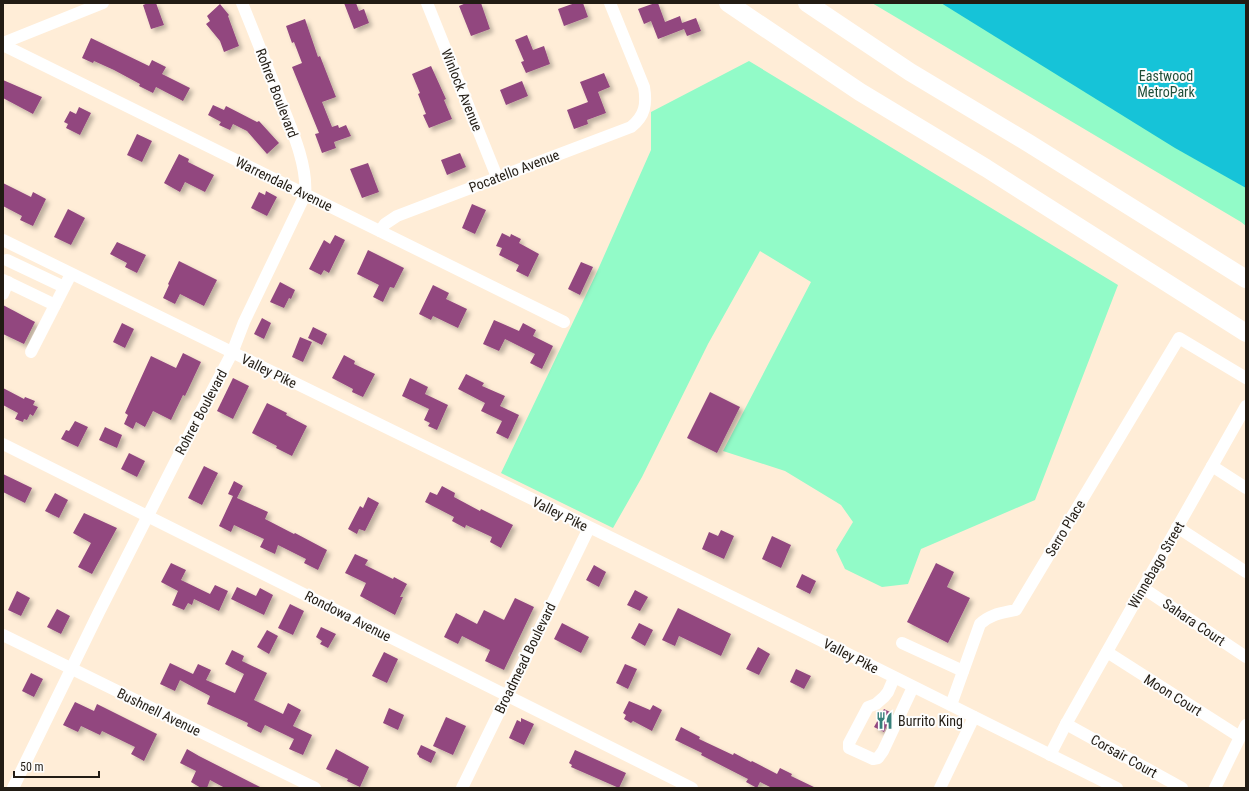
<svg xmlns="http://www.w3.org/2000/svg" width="1249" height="791" font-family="'Roboto Condensed',sans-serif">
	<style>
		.green { fill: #92fbc8 }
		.water { fill: #16c3d8 }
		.building { fill: #92467f; filter: url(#shadow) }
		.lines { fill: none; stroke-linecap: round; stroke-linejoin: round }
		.minor { stroke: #fff; stroke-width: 12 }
		.highway { stroke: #fff; stroke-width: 18 }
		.labels { text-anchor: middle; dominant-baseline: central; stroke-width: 4; stroke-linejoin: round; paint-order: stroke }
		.park-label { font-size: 14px; fill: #214f3a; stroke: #fdfdfd }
		.street-label { font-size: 14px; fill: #221c14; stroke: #fdfdfd }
		.poi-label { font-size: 14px; fill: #221c14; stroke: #fdfdfd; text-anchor: start }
	</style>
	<defs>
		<filter id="shadow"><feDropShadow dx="3.5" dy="3.5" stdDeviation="2" flood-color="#0004"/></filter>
	</defs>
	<rect width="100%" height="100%" fill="#ffedd7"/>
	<g class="green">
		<path d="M872 3H1246V226L1241 222Z"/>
		<path d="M749 61 1118 285 1035 500 921 549 908 584 882 587 845 569 836 550 853 522 841 505 785 471 723 451 811 282 760 251 708 344 642 477 613 528 501 473 596 274 651 150V112Z"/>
	</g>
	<path class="water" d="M941 3H1246V188L1175 148Z"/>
	<g class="building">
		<path d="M148 3H156L164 25 151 29 143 5Z"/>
		<path d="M344 3H356L359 11 364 9 369 23 354 29Z"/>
		<path d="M466 3H481L490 29 471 36 459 6Z"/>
		<path d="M575 3H583L588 17 564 26 558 9Z"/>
		<path d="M655 3H658L665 22 680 16 682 23 696 18 701 31 687 36 684 29 658 39 651 21 644 24 638 9Z"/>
		<path d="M220 4 229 15 228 16 239 46 224 52 220 41 206 24 210 21 207 16Z"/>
		<path d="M305 19 318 57 320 56 336 97 322 102 332 127 338 125 339 128 346 125 351 136 334 142 336 148 322 153 315 134 319 133 292 67 302 63 294 42 292 43 286 26Z"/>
		<path d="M527 35 533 50 544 46 550 64 526 73 521 62 524 61 515 40Z"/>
		<path d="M91 38 149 66 152 60 166 67 162 74 190 88 183 101 156 87 153 93 139 86 140 84 114 70 94 61 93 63 82 58Z"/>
		<path d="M431 66 446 99 444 100 452 119 429 128 423 115 426 114 418 94 420 93 412 74Z"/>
		<path d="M604 73 610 87 598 92 606 113 587 120 588 124 574 129 567 110 588 102 580 82Z"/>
		<path d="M3 80 42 97 33 114 3 98Z"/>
		<path d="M522 81 528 96 506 105 500 90Z"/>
		<path d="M213 105 224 110 226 106 257 122 259 121 279 143 267 154 247 131 233 124 230 130 219 125 221 122 208 115Z"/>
		<path d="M79 107 91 113 80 135 66 128 68 124 64 122 70 111 76 114Z"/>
		<path d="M137 134 152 141 142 162 127 155Z"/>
		<path d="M460 153 466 167 447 175 441 160Z"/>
		<path d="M179 154 189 159 188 162 214 175 205 192 185 182 180 192 164 183Z"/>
		<path d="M368 163 379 192 362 198 350 169Z"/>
		<path d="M3 183 31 197 33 192 46 199 33 226 20 220 22 216 3 206Z"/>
		<path d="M266 191 277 197 267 216 251 208 259 192 265 195Z"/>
		<path d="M472 204 486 210 475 234 462 228Z"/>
		<path d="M68 209 85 218 71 245 54 237Z"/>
		<path d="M502 233 510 237 511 234 521 239 519 243 539 254 528 277 516 271 519 265 499 255 502 248 496 246Z"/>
		<path d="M335 235 345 240 329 273 324 270 321 275 309 269 324 240 330 244Z"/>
		<path d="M117 242 146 255 137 273 125 267 127 263 110 254Z"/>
		<path d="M368 250 404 268 394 288 390 287 383 302 373 297 379 285 357 274Z"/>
		<path d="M179 261 217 280 204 306 180 294 175 304 163 298 169 285 168 284Z"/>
		<path d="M581 262 593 267 580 295 568 289Z"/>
		<path d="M280 282 295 290 291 299 289 298 284 308 270 302Z"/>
		<path d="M433 285 449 293 446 299 467 309 458 328 433 316 431 320 419 314Z"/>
		<path d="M3 305 35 322 24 344 3 334Z"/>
		<path d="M262 318 271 323 264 339 254 334Z"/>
		<path d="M494 320 519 331 523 323 536 330 533 336 553 346 542 369 530 363 535 354 505 339 499 351 483 344Z"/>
		<path d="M122 323 134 329 125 348 113 342Z"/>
		<path d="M313 327 327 334 322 345 308 338Z"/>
		<path d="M300 337 312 342 303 362 292 357Z"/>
		<path d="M183 353 201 362 185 396 183 395 171 420 153 411 145 427 136 422 133 429 124 424 128 415 125 413 151 356 176 368Z"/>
		<path d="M344 355 355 361 354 364 375 374 363 397 352 392 353 389 332 378Z"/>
		<path d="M466 374 484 383 482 386 505 396 500 406 519 415 508 439 496 433 502 421 481 411 485 403 458 389Z"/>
		<path d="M233 378 249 386 233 419 217 411Z"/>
		<path d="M410 378 428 387 425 394 448 405 437 430 428 426 430 423 424 420 429 409 402 396Z"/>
		<path d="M3 388 24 399 25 397 35 401 33 405 38 407 33 416 30 414 27 420 24 419 23 422 15 419 18 413 3 405Z"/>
		<path d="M710 392 740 407 717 453 687 438Z"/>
		<path d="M267 403 287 413 286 415 307 426 292 456 276 448 277 446 252 433Z"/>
		<path d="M75 421 88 427 78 447 61 439 66 430 69 431Z"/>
		<path d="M105 427 122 435 117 448 99 440Z"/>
		<path d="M129 453 145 461 137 477 121 469Z"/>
		<path d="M204 466 218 473 202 505 188 498Z"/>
		<path d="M3 474 32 488 25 503 3 492Z"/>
		<path d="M234 481 243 486 237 498 268 512 265 519 294 534 295 533 327 550 318 570 304 563 306 559 278 545 275 554 260 547 264 539 234 525 231 532 219 526 233 496 228 494Z"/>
		<path d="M442 486 455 493 454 497 480 511 481 509 513 525 501 548 490 542 492 537 466 525 465 528 452 521 454 517 425 502 430 492 437 495Z"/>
		<path d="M55 493 68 500 59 518 45 511Z"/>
		<path d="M368 497 379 503 365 531 359 529 357 534 348 529 360 506 363 508Z"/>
		<path d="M84 513 117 528 92 574 78 567 91 543 73 533Z"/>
		<path d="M721 530 734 536 724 559 702 549 709 532 718 536Z"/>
		<path d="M772 536 791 545 781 568 762 559Z"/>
		<path d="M355 554 368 560 365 565 393 579 394 577 407 584 400 597H403L395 615 360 596 366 583 345 573Z"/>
		<path d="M171 563 186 570 181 580 210 594 215 585 228 591 219 611 194 599 192 605 188 603 184 610 172 605 178 591 161 582Z"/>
		<path d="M936 563 954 572 947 587 970 598 948 643 907 622Z"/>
		<path d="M594 565 606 572 599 587 586 580Z"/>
		<path d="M802 574 816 581 810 594 796 587Z"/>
		<path d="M237 587 256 596 260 588 273 595 264 615 231 599Z"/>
		<path d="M635 590 648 597 640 611 627 605Z"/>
		<path d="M17 591 30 598 21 616 8 610Z"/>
		<path d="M515 598 534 607 504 670 485 661 490 650 462 636 458 644 444 637 456 613 477 624 484 610 504 620Z"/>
		<path d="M290 604 304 611 293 635 278 628Z"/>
		<path d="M678 608 731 634 721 656 679 636 675 646 662 640Z"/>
		<path d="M57 609 70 616 61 634 47 627Z"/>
		<path d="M562 623 589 637 581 653 554 639Z"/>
		<path d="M639 623 653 630 645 646 631 638Z"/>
		<path d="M321 627 336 634 328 648 320 644 322 641 316 637Z"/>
		<path d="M267 630 278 636 269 654 257 647Z"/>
		<path d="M758 647 770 654 759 675 746 669Z"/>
		<path d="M232 650 244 656 242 661 267 673 254 700 283 714 288 703 301 710 293 726 312 735 303 755 289 749 294 739 265 725 261 733 247 726 248 723 207 704 210 696 180 680 175 691 160 684 170 663 193 674 198 664 211 670 206 680 235 693 244 674 225 664Z"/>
		<path d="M384 652 398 659 387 683 372 676Z"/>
		<path d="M625 664 637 669 628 689 616 683Z"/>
		<path d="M796 669 811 676 804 689 790 682Z"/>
		<path d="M31 673 43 679 34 697 22 691Z"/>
		<path d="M629 701 650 710 653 705 662 710 652 731 633 721 631 723 624 719 626 715 623 713Z"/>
		<path d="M75 702 94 711 97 704 157 734 144 761 131 754 135 747 102 731 100 735 81 726 78 732 63 725Z"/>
		<path d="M389 708 404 715 398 730 383 723Z"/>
		<path d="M884 709 892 713 884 732 874 727Z"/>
		<path d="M446 717 466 726 453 755 433 746Z"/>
		<path d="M521 718 534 724 524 745 509 738 517 720 521 722Z"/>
		<path d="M681 727 700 737 699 739 733 755 734 753 751 762 752 761 777 774 780 768 792 774 791 776 816 788H772L760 782 757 788 746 782 748 779 744 777 701 755 702 753 675 740Z"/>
		<path d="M421 745 436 752 431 763 419 757V756L417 754Z"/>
		<path d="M187 749 199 756 262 788H225L210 780 207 788H201L191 782 196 771 180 763Z"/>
		<path d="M336 749 369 767 360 787 347 781 348 779 326 769Z"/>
		<path d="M575 750 626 773 619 788 571 767 572 765 569 763Z"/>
	</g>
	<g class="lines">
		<g class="minor">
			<path d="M427 3 497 177"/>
			<path d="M3 43 103 3"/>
			<path d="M3 45 564 322"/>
			<path d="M380 231 385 224 397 216 631 127C645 116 647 104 644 87L610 3"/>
			<path d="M3 240 814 637 1117 788"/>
			<path d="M7 260 64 287"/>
			<path d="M3 280 55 305"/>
			<path d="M3 294 8 282"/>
			<path d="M31 352 71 274"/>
			<path d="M3 444 692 788"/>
			<path d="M1212 466 1246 488"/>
			<path d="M1177 527 1246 572"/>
			<path d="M1143 588 1246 657"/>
			<path d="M3 635 315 788"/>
			<path d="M902 643 963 671"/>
			<path d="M1107 652 1240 737"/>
			<path d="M894 678 888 692 884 697 876 704 868 707 849 743V748L873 759 878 758 883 751 913 687"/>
			<path d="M951 705 980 624C990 614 1002 613 1016 610L1179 338 1246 378"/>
			<path d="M1066 724 1182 788"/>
			<path d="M1050 755 1066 724 1246 406"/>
			<path d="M13 788 99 612 193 427 232 353 244 322 305 195C308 165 291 128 280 100 268 68 255 35 242 3"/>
			<path d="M462 788 589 528"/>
			<path d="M940 788 974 717"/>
			<path d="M1215 788 1246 725"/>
		</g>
		<g class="highway">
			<path d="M728 3 860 92 986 168 1246 333"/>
			<path d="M807 3 910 72 1030 144 1246 279"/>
		</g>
	</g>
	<defs>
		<symbol id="restaurant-bare" viewBox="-9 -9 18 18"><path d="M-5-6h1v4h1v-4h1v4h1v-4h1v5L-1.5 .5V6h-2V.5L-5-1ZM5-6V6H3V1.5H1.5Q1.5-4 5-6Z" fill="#377f7a" stroke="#fdfdfd" stroke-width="2.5" paint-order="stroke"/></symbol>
	</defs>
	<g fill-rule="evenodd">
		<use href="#restaurant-bare" x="872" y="708" width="25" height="25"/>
	</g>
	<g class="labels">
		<g class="park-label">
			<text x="1166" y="76">Eastwood<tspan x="1166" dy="16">MetroPark</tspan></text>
		</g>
		<g class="street-label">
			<text transform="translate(462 90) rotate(68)">Winlock Avenue</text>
			<text transform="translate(277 93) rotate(69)">Rohrer Boulevard</text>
			<text transform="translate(514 171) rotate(-21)">Pocatello Avenue</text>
			<text transform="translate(284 184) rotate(26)">Warrendale Avenue</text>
			<text transform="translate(269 371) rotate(26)">Valley Pike</text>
			<text transform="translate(201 412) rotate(-62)">Rohrer Boulevard</text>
			<text transform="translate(560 514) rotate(26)">Valley Pike</text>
			<text transform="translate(1065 528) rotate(-59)">Serro Place</text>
			<text transform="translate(1156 565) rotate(-60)">Winnebago Street</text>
			<text transform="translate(348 616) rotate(27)">Rondowa Avenue</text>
			<text transform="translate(1194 622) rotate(34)">Sahara Court</text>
			<text transform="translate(851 656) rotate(27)">Valley Pike</text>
			<text transform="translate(525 658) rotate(-64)">Broadmead Boulevard</text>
			<text transform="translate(1173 695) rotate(32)">Moon Court</text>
			<text transform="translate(159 712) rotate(26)">Bushnell Avenue</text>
			<text transform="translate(1124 756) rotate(29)">Corsair Court</text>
		</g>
		<g class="poi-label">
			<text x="898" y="721">Burrito King</text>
		</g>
	</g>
	<rect width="1249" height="791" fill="none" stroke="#221c14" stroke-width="8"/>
	<path d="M14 771v6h85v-6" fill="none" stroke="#221c14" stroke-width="2"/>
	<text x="20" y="771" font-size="12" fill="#221c14" stroke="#fdfdfd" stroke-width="3" paint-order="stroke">50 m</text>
</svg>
